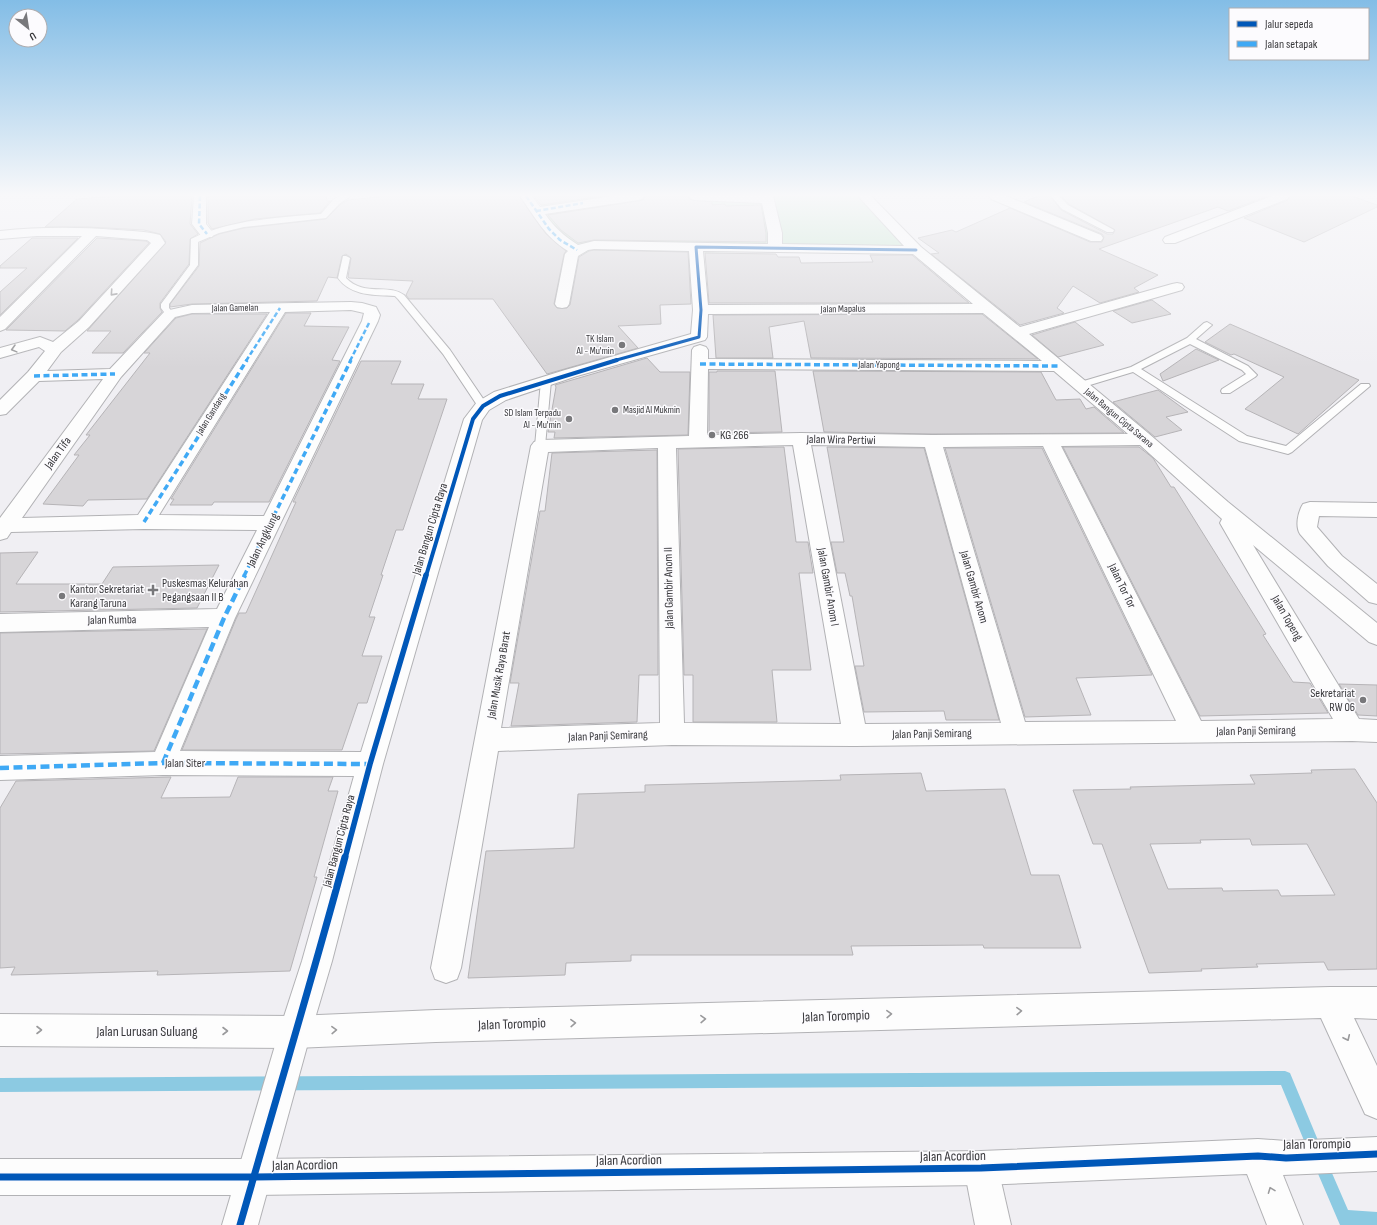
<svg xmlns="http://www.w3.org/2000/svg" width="1377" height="1225" font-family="'Sofia Sans Condensed',sans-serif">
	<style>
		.green { fill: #c5e5ce }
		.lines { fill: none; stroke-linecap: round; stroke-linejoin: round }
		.stream { fill: #8ccae2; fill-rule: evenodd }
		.building { fill: #d7d5d8; stroke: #b6b4b7; fill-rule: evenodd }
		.lane-casing { stroke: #b2b2b5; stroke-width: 2 }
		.street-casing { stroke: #b2b2b5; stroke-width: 2 }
		.secondary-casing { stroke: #b2b2b5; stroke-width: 2 }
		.lane { fill: #fdfdfd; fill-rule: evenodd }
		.street { fill: #fdfdfd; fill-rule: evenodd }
		.secondary { fill: #fdfdfd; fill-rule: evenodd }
		.quiet-far2 { stroke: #3fa9f5; stroke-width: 2.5; stroke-dasharray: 5 2.5; stroke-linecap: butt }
		.quiet-far1 { stroke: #3fa9f5; stroke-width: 3.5; stroke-dasharray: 6 3.5; stroke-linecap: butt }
		.quiet { stroke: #3fa9f5; stroke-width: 4.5; stroke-dasharray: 9 4.5; stroke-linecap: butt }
		.cycleway-far3-casing { stroke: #fcfbfe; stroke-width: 4.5 }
		.cycleway-far2-casing { stroke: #fcfbfe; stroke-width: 6 }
		.cycleway-far1-casing { stroke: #fcfbfe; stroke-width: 8 }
		.cycleway-casing { stroke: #fcfbfe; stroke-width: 10 }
		.cycleway-far3 { stroke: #0057b8; stroke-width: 3 }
		.cycleway-far2 { stroke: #0057b8; stroke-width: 4 }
		.cycleway-far1 { stroke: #0057b8; stroke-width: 5.5 }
		.cycleway { stroke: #0057b8; stroke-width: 7 }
		.oneway { stroke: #9a9a9c }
		.poi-dot { fill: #78787b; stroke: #fcfbfe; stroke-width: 1.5 }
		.labels { text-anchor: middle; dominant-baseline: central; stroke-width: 3; stroke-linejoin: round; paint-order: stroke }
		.far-street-label { font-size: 10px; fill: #38383b; stroke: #fcfbfe }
		.far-poi-label { font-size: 10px; fill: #38383b; stroke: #fcfbfe; text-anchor: end }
		.poi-label { font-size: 12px; fill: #38383b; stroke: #fcfbfe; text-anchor: start }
		.street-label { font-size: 12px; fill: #38383b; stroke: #fcfbfe }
		.near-street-label { font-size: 14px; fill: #38383b; stroke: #fcfbfe }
	</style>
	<rect width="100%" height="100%" fill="#f0eff3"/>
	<path class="green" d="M535 196H864L916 250 572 254Z"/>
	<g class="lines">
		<path class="stream" d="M1285 1071 1290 1073 1322 1150 1320 1155 1325 1157 1348 1210 1377 1212V1225H1340L1313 1162 1315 1157 1310 1155 1281 1085 0 1092V1078Z"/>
	</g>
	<g class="building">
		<path d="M118 196H192L190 224 198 234 190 239 189 264 160 303V308L162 312 123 353H92L111 331H87L166 242 160 234 144 230 88 227H45L77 199Z"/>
		<path d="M208 196H326L327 201H330L320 213 255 219 212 229 208 223Z"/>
		<path d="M388 196H519L546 234 566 251 564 254 554 304 557 308H567L570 305 579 257 589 251 594 250 688 252 691 304 660 305 661 324 618 326 638 348 547 374 493 299H409L406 295 413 281 349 278 348 277 351 258 346 254 342 256 337 278 328 277 317 301 192 304 170 307V304L199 266 200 243 219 234 244 228 326 219 340 205 348 200Z"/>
		<path d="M534 196H603L541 205Z"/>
		<path d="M645 196H688L691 200 712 202V205L725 204 726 206 761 205 766 233V242L594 240 578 243 561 230 548 215 638 201 643 200Z"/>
		<path d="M1038 196H1050L1061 210 1107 234H1113L1115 230 1069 204 1061 196H1268L1228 211 1218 207 1099 249 1158 275 1134 288 1139 292 1100 303 1073 286 1057 308 1064 313 1020 325 931 254 939 253 918 238 952 230 956 232 1010 208 1090 242H1102L1104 237 1102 234 1024 202Z"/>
		<path d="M1290 196H1352L1377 205V207L1304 242 1244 218 1288 200Z"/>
		<path d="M32 238H78L0 315V292L27 268H0V266Z"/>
		<path d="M97 238 146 241 149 243 78 320 65 331 6 330Z"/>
		<path d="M705 253 776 254 778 257H799L801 263 873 262 870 255H912L969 303H709Z"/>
		<path d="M1152 300 1171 314 1132 323 1113 311Z"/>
		<path d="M286 313H311L304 326 349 327 332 360 340 361 269 502H214L212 505H170L174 499H171Z"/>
		<path d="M192 314H267L147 499 88 500 83 506 43 504 79 455H74L90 435H86L150 353H144L176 318Z"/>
		<path d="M982 314 1038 359 811 358 804 321 769 327 773 358H716L713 315Z"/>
		<path d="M1075 322 1104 345 1058 357 1032 335Z"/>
		<path d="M1230 324 1359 380 1298 434 1245 409 1284 377 1234 354 1231 355 1205 342Z"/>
		<path d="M1196 349 1219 360 1163 381 1160 374Z"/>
		<path d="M647 358 660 372H690L688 435 554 438 555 432H548L556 387 555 385Z"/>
		<path d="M361 361H401L391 384H424L418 399H447L403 530H396L381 575H383L369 617H375L362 656H382L367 703H358L342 750H182L236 619 239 613H246L296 502H293Z"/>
		<path d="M717 371H775L782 432 709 433V372H717Z"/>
		<path d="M813 371 1041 372 1056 400 1080 399 1086 409 1094 407 1124 433 932 434 824 432Z"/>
		<path d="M1158 390 1188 412 1166 417 1182 430 1155 437 1113 402Z"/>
		<path d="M784 447 796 542H808L813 573H799L811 670H772L777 722H693V675H684L678 449Z"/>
		<path d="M827 447 924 448 999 720H946L944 711 864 712 855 666H864L852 596H850L845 573H837L831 542H844Z"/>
		<path d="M1063 447H1139L1153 458 1171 487H1174L1266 634 1263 635 1293 682 1310 683 1328 713 1200 716Z"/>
		<path d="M945 448H1042L1152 675 1076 678 1091 715 1025 717Z"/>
		<path d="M657 450 658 675H639L637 722 511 726 519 683H510L540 511H545L552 453Z"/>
		<path d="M38 552 16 584H102L113 567 219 565 197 608 0 612V553Z"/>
		<path d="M207 629 154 751 0 754V633Z"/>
		<path d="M1339 684 1377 685V716L1358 715Z"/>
		<path d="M1355 769 1377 803V969L1328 970 1324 962 1256 964 1258 967 1201 969 1202 971 1149 973 1102 844H1093L1073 790 1131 789 1130 787 1255 784 1250 775 1312 773 1311 770ZM1250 839 1252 845 1307 844 1335 895 1281 896 1278 890 1223 891 1222 888 1168 889 1150 844 1201 843 1200 840Z"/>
		<path d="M921 773 926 791 1005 789 1031 875H1059L1081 948H984L983 945 851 946 853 955H631V961L566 963 565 975 468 978 486 851 574 848 578 794 645 792V785L841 780 840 775Z"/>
		<path d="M171 777 161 798 230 797 238 777H333L328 791H338L314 877H317L290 971 157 975 158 971 11 975 15 967 0 968V808L16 781Z"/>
	</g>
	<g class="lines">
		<defs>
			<g id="lane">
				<path d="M340 196H351L339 204 326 218 244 227 219 233 198 242V265L169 304V308L174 314 173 316H167L161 308V304L190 265 191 239C224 223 260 219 296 216 304 215 312 215 321 214L333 200Z"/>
				<path d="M1051 196H1059L1068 205 1114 230 1113 232H1107L1062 209Z"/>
				<path d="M343 256H346L350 258 346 278C364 297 388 283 404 295L450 350 488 406 487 408H479L443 354 398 299 395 296C374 295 351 296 338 278Z"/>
				<path d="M1207 322 1212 325 1196 339 1248 366 1257 375 1255 377 1230 393H1222L1221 391 1222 389 1246 374 1242 370 1190 344 1141 369 1247 436 1286 446 1361 384H1369L1370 386 1292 452 1288 454 1239 441 1133 372 1080 388 1075 385 1077 383 1131 367 1187 338 1204 323Z"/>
				<path d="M546 378 551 381 545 446 544 448H536L535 446 541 381Z"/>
			</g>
			<g id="street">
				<path d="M194 196H206V224L214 234 212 237H202L192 224Z"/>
				<path d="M520 196H532L540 207 613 196H644L642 199 638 200 545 214C554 227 564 236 578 245L594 241 768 244V233L762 203 695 200 691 199 689 196H773L782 233V244L904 246 858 196H871L921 247 1020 327 1172 284 1177 283 1182 284 1184 287 1182 290 1029 334 1148 433 1228 502 1377 623V645L1369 642 1253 545 1359 719 1377 720V742L1352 741 855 746 672 745 498 751 461 968 457 979 446 983 435 979 431 968 531 446 534 442 540 440 689 436 692 350 694 347 700 345 706 347 708 350V359L1042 361 983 313 708 314 707 337 705 340 577 376 506 400 489 410 482 420 383 764 332 961 311 1032 258 1225H222L279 1032 302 961 354 776 163 775 0 780V756L155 752 209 627 0 632V614L217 609 257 530 144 529 11 532 7 538 0 540V518L103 379 39 381 6 414 0 415V400L28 372 45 351 39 347 0 358V348L40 337 53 342 79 321 151 243 147 240 96 236 5 329 0 331V317L82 236H37L0 239V231C39 227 78 227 117 230 131 231 146 231 160 235L165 243 89 327 61 352 47 371 110 369 165 311 192 305 351 302 362 303 376 307 380 315 378 321 235 618 180 751 361 752 464 419 477 402 494 392 565 370 691 334 693 310 689 251 594 249 588 250 578 256 569 304 567 307 562 308 557 307 555 304 565 254 568 251C545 237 535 217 520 196ZM703 251 913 254 973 304 708 305ZM351 310 364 313 362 321 264 516 159 515 285 312ZM270 312 138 515 22 518 121 377 175 317 192 313ZM708 369 1054 371 1128 434 932 435 801 433 707 435ZM793 445 841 724 684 723 676 448ZM811 445 925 447 1001 723 865 724ZM1140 445 1222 519 1220 523 1333 719 1201 721 1061 446ZM1043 446 1176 721 1025 722 943 447ZM658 448 660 723 501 728 548 452Z"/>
				<path d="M989 196H1006L1101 235 1103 238 1101 241H1091L991 199Z"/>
				<path d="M1272 196H1289L1287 199 1175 243H1165L1163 240 1165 237Z"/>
				<path d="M1310 502 1377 503V517L1319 516 1317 527 1342 556 1377 584V604L1369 602 1328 566 1300 534C1295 526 1298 512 1303 504Z"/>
				<path d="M981 1151 993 1156 998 1168 1011 1225H975L964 1168 969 1156Z"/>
			</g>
			<g id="secondary">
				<path d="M1330 987H1377V1019L1354 1018 1377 1066V1119L1365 1114 1321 1018 436 1042 295 1048 0 1046V1014L295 1016 436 1010Z"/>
				<path d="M1377 1137V1171L1283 1175 1303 1225H1267L1247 1174 981 1185 253 1195H0V1159H253L981 1151 1258 1139 1286 1141Z"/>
			</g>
		</defs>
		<use href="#lane" class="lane-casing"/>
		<use href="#street" class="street-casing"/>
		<use href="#secondary" class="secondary-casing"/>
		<use href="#lane" class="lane"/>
		<use href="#street" class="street"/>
		<use href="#secondary" class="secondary"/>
		<g class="quiet-far2">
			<path d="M200 196 199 224 207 234"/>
			<path d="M526 196 549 229 560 240 577 250"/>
			<path d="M536 211 583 203"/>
			<path d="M246 361 280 308"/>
			<path d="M350 361 370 321"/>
		</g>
		<g class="quiet-far1">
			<path d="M700 364 1058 366"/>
			<path d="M34 376 115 374"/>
			<path d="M144 522 247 360"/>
			<path d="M244 576 351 360"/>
		</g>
		<g class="quiet">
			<path d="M163 763 224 618 245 575"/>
			<path d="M0 768 163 763 370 764"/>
		</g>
		<defs>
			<path id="cycleway-far3" d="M613 361 699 337 701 310 696 247 916 250"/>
			<path id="cycleway-far2" d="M426 576 473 419 483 406 500 396 617 360"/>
			<path id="cycleway-far1" d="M345 858 370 764 426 575"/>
			<g id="cycleway">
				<path d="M0 1177H253L981 1168 1258 1156 1286 1158 1377 1154"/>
				<path d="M240 1225C275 1102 312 980 345 857"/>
			</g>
		</defs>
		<use href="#cycleway-far3" class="cycleway-far3-casing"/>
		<use href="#cycleway-far2" class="cycleway-far2-casing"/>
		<use href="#cycleway-far1" class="cycleway-far1-casing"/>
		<use href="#cycleway" class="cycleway-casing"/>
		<use href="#cycleway-far3" class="cycleway-far3"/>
		<use href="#cycleway-far2" class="cycleway-far2"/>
		<use href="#cycleway-far1" class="cycleway-far1"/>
		<use href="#cycleway" class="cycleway"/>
	</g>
	<defs><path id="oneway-chevron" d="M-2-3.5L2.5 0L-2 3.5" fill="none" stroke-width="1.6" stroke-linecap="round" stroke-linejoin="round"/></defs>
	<g class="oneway">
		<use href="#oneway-chevron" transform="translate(113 293) rotate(132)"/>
		<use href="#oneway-chevron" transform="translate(14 349) rotate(165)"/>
		<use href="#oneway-chevron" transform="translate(1019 1011) rotate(-2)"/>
		<use href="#oneway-chevron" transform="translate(889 1014) rotate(-2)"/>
		<use href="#oneway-chevron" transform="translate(703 1019) rotate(-2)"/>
		<use href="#oneway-chevron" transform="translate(573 1023) rotate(-2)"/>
		<use href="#oneway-chevron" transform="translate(39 1030)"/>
		<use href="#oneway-chevron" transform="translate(334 1030) rotate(-2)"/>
		<use href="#oneway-chevron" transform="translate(225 1031)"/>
		<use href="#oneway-chevron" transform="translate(1347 1038) rotate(65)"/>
		<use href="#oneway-chevron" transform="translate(1271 1190) rotate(-111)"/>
	</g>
	<linearGradient id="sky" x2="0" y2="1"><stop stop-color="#83bde6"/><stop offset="0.53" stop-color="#f8f8fa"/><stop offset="1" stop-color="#f8f8fa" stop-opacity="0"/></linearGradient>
	<rect width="1377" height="368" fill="url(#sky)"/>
	<g class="poi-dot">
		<circle cx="622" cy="345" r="4"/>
		<circle cx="615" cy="410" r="4"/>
		<circle cx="569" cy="419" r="4"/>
		<circle cx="712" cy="435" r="4"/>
		<path d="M151 584h4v4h4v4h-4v4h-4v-4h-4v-4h4z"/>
		<circle cx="62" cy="596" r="4"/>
		<circle cx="1363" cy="700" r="4"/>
	</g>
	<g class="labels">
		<g class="far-street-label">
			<text transform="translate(235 308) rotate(-1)">Jalan Gamelan</text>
			<text transform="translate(843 309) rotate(-1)">Jalan Mapalus</text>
			<text x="879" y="365">Jalan Yapong</text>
			<text transform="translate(211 414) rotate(-58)">Jalan Gandang</text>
			<text transform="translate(1119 418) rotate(40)">Jalan Bangun Cipta Sarana</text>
		</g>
		<g class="far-poi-label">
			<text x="614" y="339">TK Islam<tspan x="614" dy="12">Al - Mu'min</tspan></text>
			<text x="623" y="410" text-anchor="start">Masjid Al Mukmin</text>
			<text x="561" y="413">SD Islam Terpadu<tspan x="561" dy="12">Al - Mu'min</tspan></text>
		</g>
		<g class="poi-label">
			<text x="720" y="435">KG 266</text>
			<text x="162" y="583">Puskesmas Kelurahan<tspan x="162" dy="14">Pegangsaan II B</tspan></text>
			<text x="70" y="589">Kantor Sekretariat<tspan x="70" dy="14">Karang Taruna</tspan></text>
			<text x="1355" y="693" text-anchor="end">Sekretariat<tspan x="1355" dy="14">RW 06</tspan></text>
		</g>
		<g class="street-label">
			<text transform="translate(841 440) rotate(1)">Jalan Wira Pertiwi</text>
			<text transform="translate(58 453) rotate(-54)">Jalan Tifa</text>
			<text transform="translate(430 529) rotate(-73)">Jalan Bangun Cipta Raya</text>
			<text transform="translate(263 540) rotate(-64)">Jalan Angklung</text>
			<text transform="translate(1122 586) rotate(64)">Jalan Tor Tor</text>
			<text transform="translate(828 587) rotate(80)">Jalan Gambir Anom I</text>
			<text transform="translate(974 587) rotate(74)">Jalan Gambir Anom</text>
			<text transform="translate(669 588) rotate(-91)">Jalan Gambir Anom II</text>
			<text transform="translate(1287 618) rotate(60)">Jalan Topeng</text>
			<text transform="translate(112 620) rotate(-1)">Jalan Rumba</text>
			<text transform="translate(499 675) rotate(-80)">Jalan Musik Raya Barat</text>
			<text transform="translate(1256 731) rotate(-1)">Jalan Panji Semirang</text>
			<text transform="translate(932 734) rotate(-1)">Jalan Panji Semirang</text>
			<text transform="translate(608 736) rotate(-2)">Jalan Panji Semirang</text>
			<text x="185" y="763">Jalan Siter</text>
			<text transform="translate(339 841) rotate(-75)">Jalan Bangun Cipta Raya</text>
		</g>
		<g class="near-street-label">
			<text transform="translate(836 1016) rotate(-2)">Jalan Torompio</text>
			<text transform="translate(512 1024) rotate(-2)">Jalan Torompio</text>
			<text x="147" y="1031">Jalan Lurusan Suluang</text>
			<text transform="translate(1317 1144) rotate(-1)">Jalan Torompio</text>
			<text transform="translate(953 1156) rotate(-1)">Jalan Acordion</text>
			<text transform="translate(629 1160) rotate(-1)">Jalan Acordion</text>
			<text transform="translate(305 1165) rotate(-1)">Jalan Acordion</text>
		</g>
	</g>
	<rect x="1229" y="8" width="140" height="52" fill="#fcfbfe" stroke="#aeadb0"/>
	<rect x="1237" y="21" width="20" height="6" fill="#0057b8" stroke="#aeadb0"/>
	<text x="1265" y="28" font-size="12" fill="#38383b">Jalur sepeda</text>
	<rect x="1237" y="41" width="20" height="6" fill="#3fa9f5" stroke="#aeadb0"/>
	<text x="1265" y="48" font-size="12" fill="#38383b">Jalan setapak</text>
	<g transform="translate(28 28) rotate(150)"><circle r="19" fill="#fcfbfe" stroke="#aeadb0"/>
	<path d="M0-3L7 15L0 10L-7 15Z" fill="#78787b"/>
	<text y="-6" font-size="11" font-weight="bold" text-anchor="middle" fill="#38383b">U</text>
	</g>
</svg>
